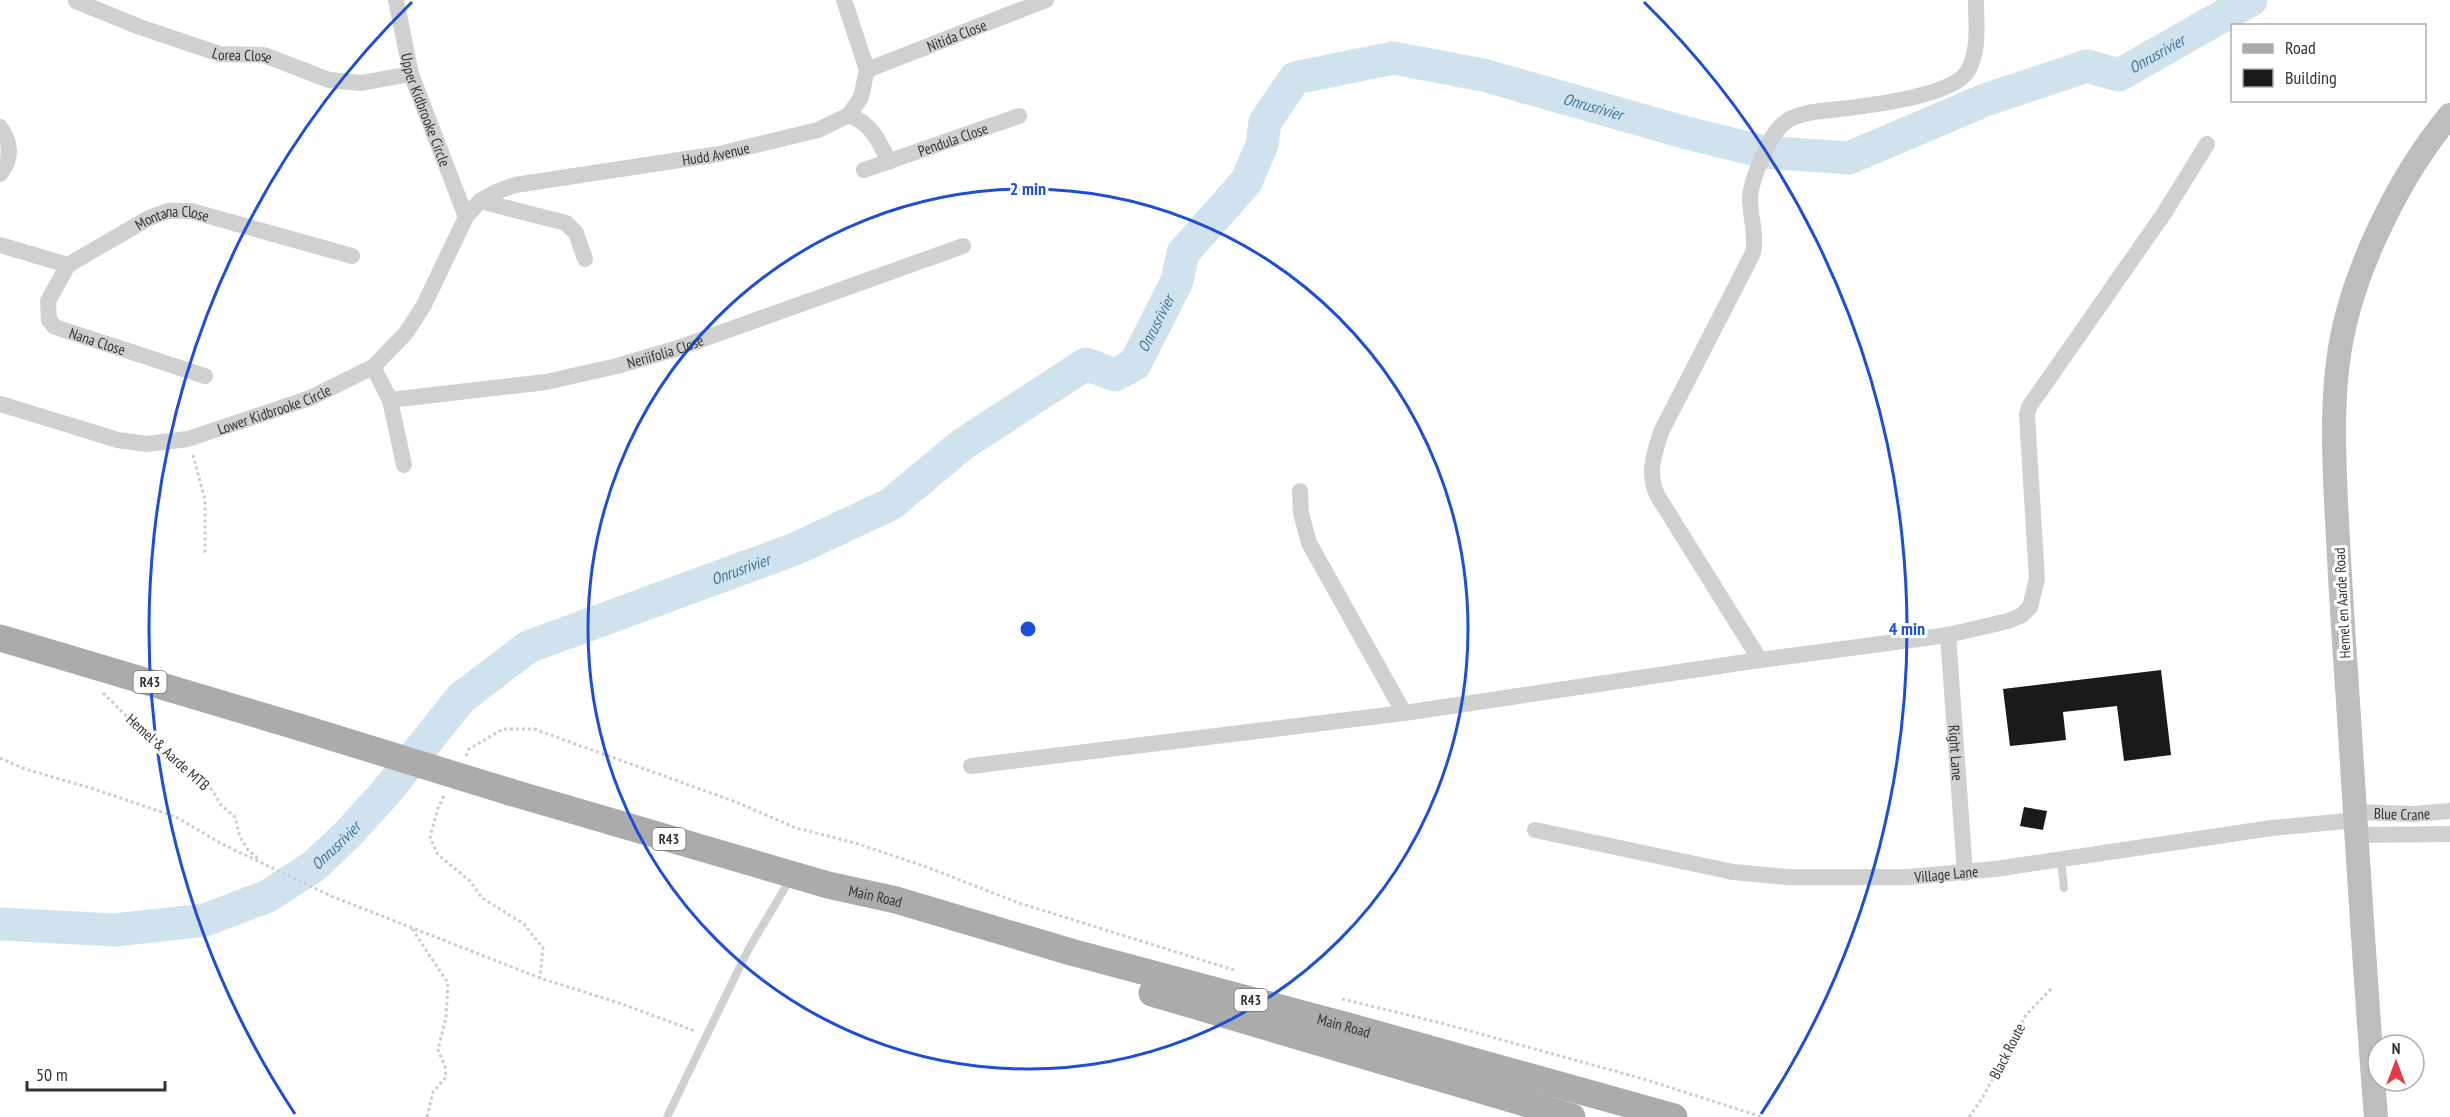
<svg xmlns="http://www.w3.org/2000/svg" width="2450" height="1117" font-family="'PT Sans Narrow',sans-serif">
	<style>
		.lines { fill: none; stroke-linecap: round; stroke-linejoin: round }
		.river { stroke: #cfe2ee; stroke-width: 33 }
		.building { fill: #1a1a1a }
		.path { stroke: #cdcdcd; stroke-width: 3; stroke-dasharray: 3 3; stroke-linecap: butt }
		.lane { stroke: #d0d0d0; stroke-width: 8 }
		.street { stroke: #d0d0d0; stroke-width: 16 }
		.secondary { stroke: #bdbdbd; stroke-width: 24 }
		.primary { stroke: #ababab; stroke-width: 27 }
		.primary-bridge { stroke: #ababab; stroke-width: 27 }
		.ring { fill: none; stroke: #1d4ed8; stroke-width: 3 }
		.labels { text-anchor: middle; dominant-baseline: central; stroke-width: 6; stroke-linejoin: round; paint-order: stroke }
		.shield { fill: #fff; stroke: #707070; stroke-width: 1.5 }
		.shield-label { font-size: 14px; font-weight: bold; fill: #333 }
		.street-label { font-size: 15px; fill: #333; stroke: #fff }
		.water-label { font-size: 16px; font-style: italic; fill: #3f7597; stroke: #fff }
		.centre { fill: #1d4ed8; stroke: #fff; stroke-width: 3 }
		.ring-label { font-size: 18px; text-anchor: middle; font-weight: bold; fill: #1d4ed8; stroke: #fff; stroke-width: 6; stroke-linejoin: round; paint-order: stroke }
	</style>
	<rect width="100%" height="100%" fill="#fff"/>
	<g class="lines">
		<path class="river" id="s1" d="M0 924 115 930 205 920 268 896 314 866 348 834 386 792 461 698 528 647 795 549 891 504 963 444 1086 364 1115 375 1135 364 1177 281 1183 253 1246 182 1262 145 1265 122 1295 78 1393 58 1483 75 1687 133 1764 152 1849 158 1985 100 2087 66 2119 75 2251 0"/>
	</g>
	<g class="building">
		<path d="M2161 670 2171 755 2124 761 2117 706 2063 712 2066 740 2010 746 2003 689Z"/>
		<path d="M2024 807 2047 811 2043 830 2020 826Z"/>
	</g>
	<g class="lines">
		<g class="path">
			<path d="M193 455 205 500V554"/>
			<path d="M103 693 153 742 196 773 210 787 221 805 235 817 240 837 248 850 260 860"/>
			<path d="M466 756 469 749 503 729H534L736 802 796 828 855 843 924 866 1019 903 1234 970"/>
			<path d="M0 758 25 769 94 789 176 817 222 844 331 896 540 978 619 1003 695 1031"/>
			<path d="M444 796 438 808 430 837 438 855 469 880 482 898 524 924 543 948 540 978"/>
			<path d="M412 929 448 983 446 1017 438 1050 445 1066 446 1077 433 1092 427 1117"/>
			<path d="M1342 999 1441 1023 1647 1080 1762 1117"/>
			<path d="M1969 1117 1983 1097 2026 1015 2051 989"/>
		</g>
		<g class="lane">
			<path d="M2061 860 2064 888"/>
			<path d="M667 1117 748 950 791 878"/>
		</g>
		<g class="street">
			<path id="s2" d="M396 0 411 74 466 217"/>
			<path id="s3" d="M76 1 140 27 220 54 264 55 329 80 361 83 411 74"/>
			<path id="s4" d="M867 70 1046 0"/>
			<path d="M849 115C872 124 879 141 889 162"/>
			<path d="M0 127C11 142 13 158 0 174"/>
			<path id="s5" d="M864 170 1019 116"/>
			<path d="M480 201 566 223 576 233 585 259"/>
			<path id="s6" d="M0 245 68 265 149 218 168 211H191L352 256"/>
			<path id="s7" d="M68 265 48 301 49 320 55 327 205 376"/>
			<path d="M373 367 390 400 404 465"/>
			<path id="s8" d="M390 400 546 382 617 366 675 349 963 246"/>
			<path id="s9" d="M0 404 118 440 146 444 188 439 310 398 373 367 406 333 424 305 466 217 480 201 496 192 515 185 719 154 818 130 849 115 861 97 867 70 844 0"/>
			<path d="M1300 491 1301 513 1309 543 1404 713 1760 660 1948 635 2008 621 2022 615 2030 607 2037 579 2027 415 2029 407 2165 212 2207 144"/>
			<path id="s10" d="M1948 635 1965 873"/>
			<path d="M1760 660 1657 495C1647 472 1654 455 1661 432L1753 253C1757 234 1750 217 1750 199 1750 182 1768 140 1779 128 1790 114 1813 112 1830 110 1860 107 1951 97 1967 72 1980 52 1976 22 1976 0"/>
			<path d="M971 766 1404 713"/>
			<path id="s11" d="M2356 812 2414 814 2450 811"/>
			<path id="s12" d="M1535 830 1733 872 1787 877H1909L1995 869 2272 828 2357 820"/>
			<path d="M2357 835 2450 834"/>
		</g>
		<path class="secondary" d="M2376 1117C2364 969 2356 821 2346 672 2342 616 2339 559 2336 502 2334 455 2332 408 2338 362 2348 279 2397 179 2450 115"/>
		<g class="primary">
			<path d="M0 638 299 727"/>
			<path id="s13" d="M510 792 828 885 896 900 1071 952 1348 1026 1674 1117"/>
			<path d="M1152 993 1572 1117"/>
		</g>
		<path class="primary-bridge" d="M299 727 510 792"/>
	</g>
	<g class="ring">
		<circle cx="1028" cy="629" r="440"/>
		<path d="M295 1114A879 879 0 0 1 412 2M1644 2A879 879 0 0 1 1761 1114"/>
	</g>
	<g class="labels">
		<g class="shield">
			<rect x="133.5" y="671" width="33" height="22" rx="4.5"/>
			<rect x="652.5" y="828" width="33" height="22" rx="4.5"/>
			<rect x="1234.5" y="989" width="33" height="22" rx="4.5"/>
		</g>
		<g class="shield-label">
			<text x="150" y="682">R43</text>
			<text x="669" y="839">R43</text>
			<text x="1251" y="1000">R43</text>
		</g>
		<g class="street-label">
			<text stroke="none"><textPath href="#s4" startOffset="96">Nitida Close</textPath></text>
			<text stroke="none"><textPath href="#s3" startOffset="176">Lorea Close</textPath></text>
			<text stroke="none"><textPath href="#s2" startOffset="114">Upper Kidbrooke Circle</textPath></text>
			<text stroke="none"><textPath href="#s5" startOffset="94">Pendula Close</textPath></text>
			<text stroke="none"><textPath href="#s9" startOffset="834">Hudd Avenue</textPath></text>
			<text stroke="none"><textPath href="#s6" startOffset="188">Montana Close</textPath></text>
			<text stroke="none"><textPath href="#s7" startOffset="114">Nana Close</textPath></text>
			<text stroke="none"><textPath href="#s8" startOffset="280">Neriifolia Close</textPath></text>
			<text stroke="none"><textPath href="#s9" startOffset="285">Lower Kidbrooke Circle</textPath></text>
			<text transform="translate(2342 603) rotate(-93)">Hemel en Aarde Road</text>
			<text transform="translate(168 752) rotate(42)">Hemel &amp; Aarde MTB</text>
			<text stroke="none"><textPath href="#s10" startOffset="118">Right Lane</textPath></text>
			<text stroke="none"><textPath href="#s11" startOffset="46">Blue Crane</textPath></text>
			<text stroke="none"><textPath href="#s12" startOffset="416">Village Lane</textPath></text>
			<text stroke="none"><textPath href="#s13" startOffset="380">Main Road</textPath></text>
			<text stroke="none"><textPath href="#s13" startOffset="866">Main Road</textPath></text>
			<text transform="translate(2007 1051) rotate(-63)">Black Route</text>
		</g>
		<g class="water-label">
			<text stroke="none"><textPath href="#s1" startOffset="2554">Onrusrivier</textPath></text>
			<text stroke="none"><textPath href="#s1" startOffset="1960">Onrusrivier</textPath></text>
			<text stroke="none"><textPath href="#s1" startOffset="1366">Onrusrivier</textPath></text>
			<text stroke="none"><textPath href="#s1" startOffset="862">Onrusrivier</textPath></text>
			<text stroke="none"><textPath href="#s1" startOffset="358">Onrusrivier</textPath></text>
		</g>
	</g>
	<circle cx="1028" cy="629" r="9" class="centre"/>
	<g class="ring-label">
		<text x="1028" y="195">2 min</text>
		<text x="1907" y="635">4 min</text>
	</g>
	<rect x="2231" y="24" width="195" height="78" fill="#ffffff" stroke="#adadad" stroke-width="1.5"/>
	<rect x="2243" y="44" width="30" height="9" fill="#ababab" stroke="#adadad" stroke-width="1.5"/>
	<text x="2285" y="54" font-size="18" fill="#333333">Road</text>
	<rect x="2243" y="69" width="30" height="18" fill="#1a1a1a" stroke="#adadad" stroke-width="1.5"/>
	<text x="2285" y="84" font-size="18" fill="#333333">Building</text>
	<g transform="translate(2396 1063)"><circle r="28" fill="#ffffff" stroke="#adadad" stroke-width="1.5"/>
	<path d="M0-4.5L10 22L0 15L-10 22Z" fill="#e63946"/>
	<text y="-9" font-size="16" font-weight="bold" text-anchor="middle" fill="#333333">N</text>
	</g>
	<path d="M27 1081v9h138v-9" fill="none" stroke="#333333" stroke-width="3"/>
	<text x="36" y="1081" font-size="18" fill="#333333" stroke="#ffffff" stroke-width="4.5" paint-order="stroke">50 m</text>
</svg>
